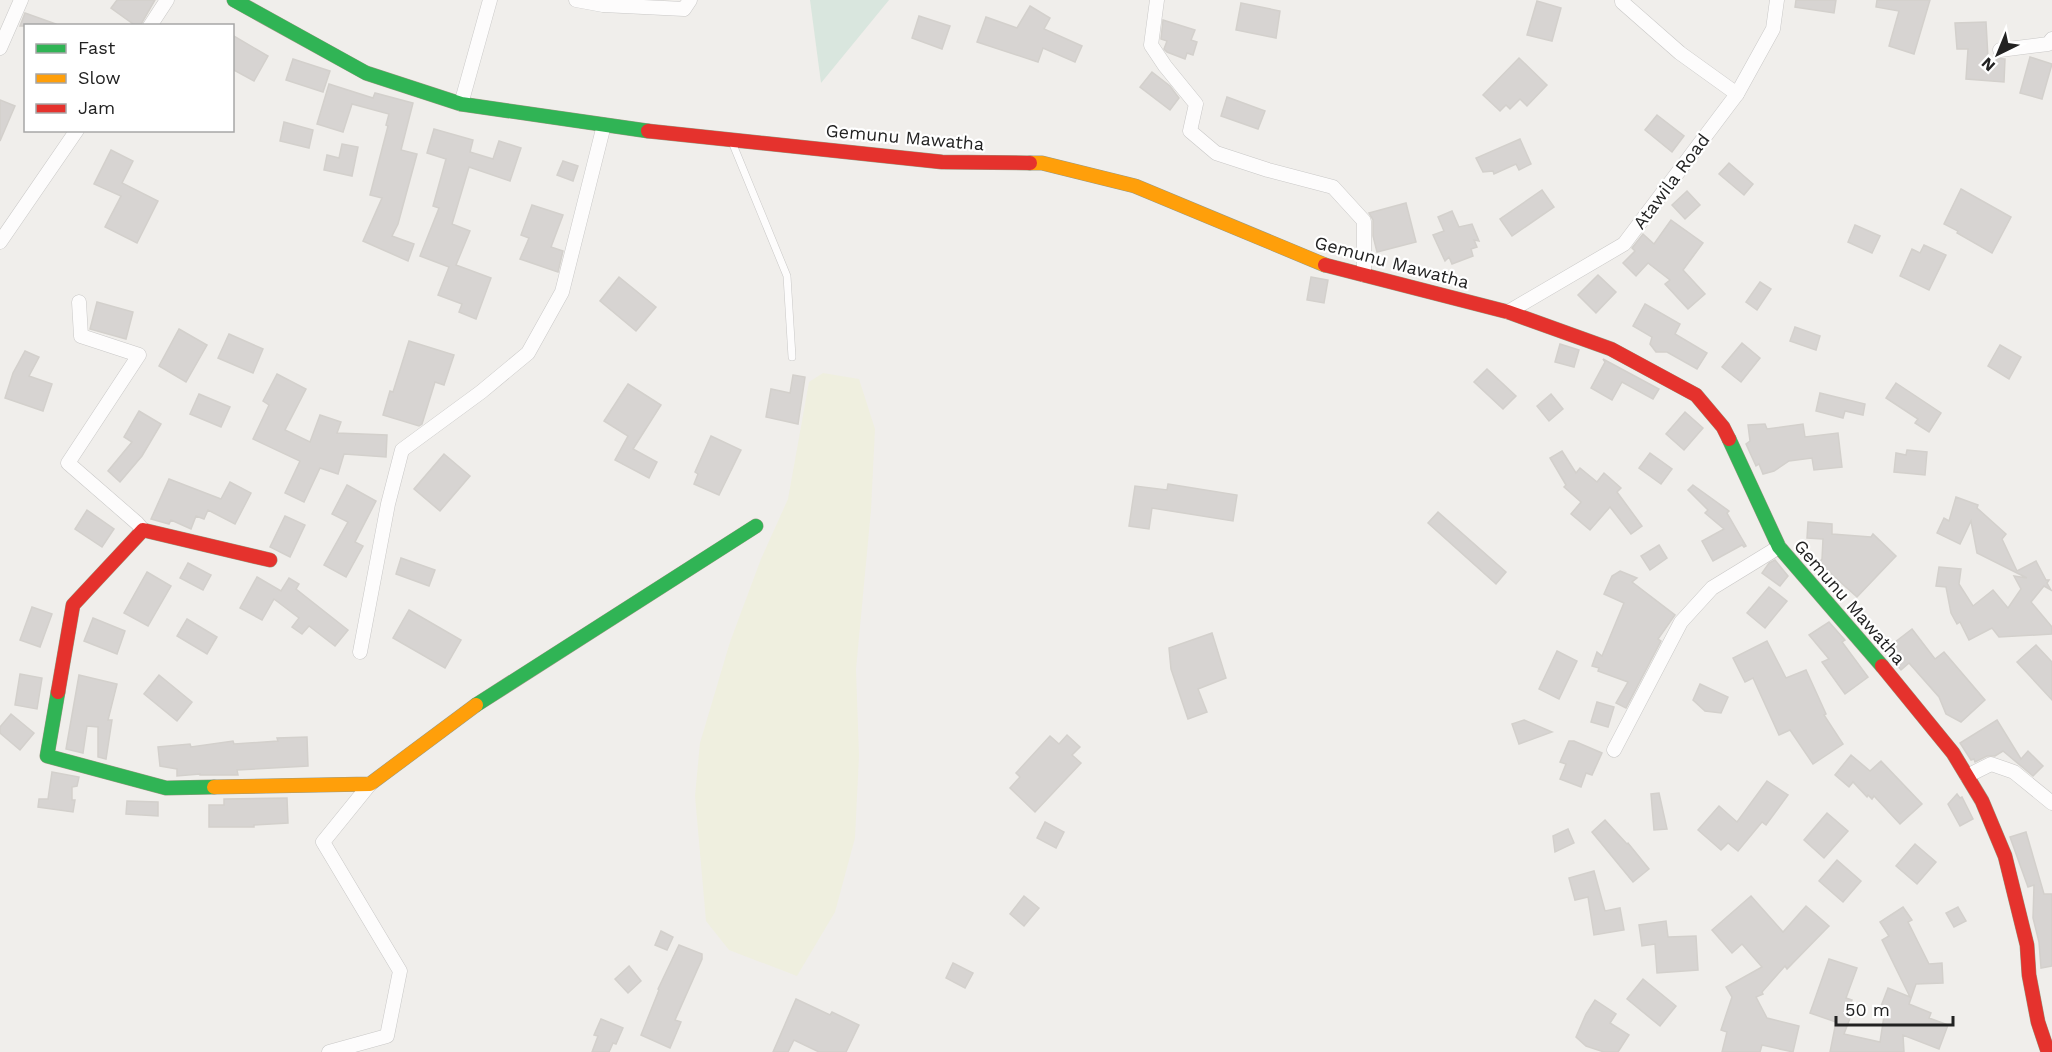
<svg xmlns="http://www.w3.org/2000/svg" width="2052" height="1052" font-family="'Work Sans',sans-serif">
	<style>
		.farmland { fill: #efefdf }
		.wetland { fill: #d9e6de }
		.building { fill: #d7d4d2; stroke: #d3d0cc; stroke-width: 1.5 }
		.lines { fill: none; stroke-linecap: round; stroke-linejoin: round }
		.lane-casing { stroke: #c9c8c7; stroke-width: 8 }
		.street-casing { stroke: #c9c8c7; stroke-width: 15 }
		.fast-casing { stroke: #999a82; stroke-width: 15 }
		.slow-casing { stroke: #999a82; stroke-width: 15 }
		.jam-casing { stroke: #999a82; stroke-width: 15 }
		.lane { stroke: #fdfcfc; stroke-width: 7 }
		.street { stroke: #fdfcfc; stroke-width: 14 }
		.fast { stroke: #30b455; stroke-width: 14 }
		.slow { stroke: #ff9f0a; stroke-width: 14 }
		.jam { stroke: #e5322d; stroke-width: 14 }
		.labels { text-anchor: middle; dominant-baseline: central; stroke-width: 4.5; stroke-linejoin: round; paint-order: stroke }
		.street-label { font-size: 18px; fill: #222; stroke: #fff }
	</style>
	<rect width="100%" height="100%" fill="#f0eeeb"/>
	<path class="farmland" d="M823 373 859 379 875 429 871 510 856 669 859 756 855 838 835 912 797 976 729 950 706 921 695 796 700 743 730 642 761 559 788 499 809 382Z"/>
	<path class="wetland" d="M810 0H889L821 83Z"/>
	<g class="building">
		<path d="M117 0H155L140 26H136L111 8Z"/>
		<path d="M1796 0H1836L1834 13 1795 7Z"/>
		<path d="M1877 0H1930L1914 54 1889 46 1899 11 1876 7Z"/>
		<path d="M1537 1 1561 8 1552 41 1527 35Z"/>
		<path d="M1241 3 1280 11 1276 38 1236 30Z"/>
		<path d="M1030 6 1050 18 1044 29 1082 46 1075 62 1043 48 1038 62 977 42 986 17 1017 28Z"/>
		<path d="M25 13 56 24V26H20Z"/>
		<path d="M919 16 950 26 942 49 912 38Z"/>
		<path d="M1163 20 1195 30 1191 40 1197 42 1193 55 1187 53 1185 59 1167 52 1164 49 1167 41 1161 39Z"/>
		<path d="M1986 22 1988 58 2005 59 2004 82 1966 79 1968 49H1957L1955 23Z"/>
		<path d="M232 35 268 56 254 81 232 69Z"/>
		<path d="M2030 57 2052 64 2042 99 2020 93Z"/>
		<path d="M1519 58 1547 85 1527 106 1520 99 1510 109 1506 105 1500 111 1483 95Z"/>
		<path d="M293 59 330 71 323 92 286 80Z"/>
		<path d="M1152 72 1170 86 1179 98 1170 110 1140 87Z"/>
		<path d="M329 84 373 98 375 93 413 103 401 150 417 154 398 224 392 236 414 244 408 261 363 241 382 198 370 195 388 126 386 125 389 114 352 104 343 132 317 124Z"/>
		<path d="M1227 97 1265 111 1258 129 1221 116Z"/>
		<path d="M0 100 15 106 0 141Z"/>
		<path d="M1657 115 1684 136 1672 152 1645 130Z"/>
		<path d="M284 122 313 130 309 148 280 141Z"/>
		<path d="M434 129 473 140 470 152 493 159 499 141 521 148 510 181 469 167 452 224 470 231 456 265 491 278 476 319 459 312 462 304 438 295 449 267 420 256 439 208 433 206 446 159 427 153Z"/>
		<path d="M1520 139 1531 164 1519 170 1516 164 1494 174 1493 171 1483 172 1476 158Z"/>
		<path d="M342 144 358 147 352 176 324 170 327 155 339 158Z"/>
		<path d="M111 150 133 161 122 183 158 201 137 243 105 227 121 196 94 184Z"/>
		<path d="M563 161 578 166 573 181 557 175Z"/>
		<path d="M1729 163 1753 184 1744 195 1719 174Z"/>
		<path d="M1961 189 2011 217 1992 253 1957 233 1958 231 1944 224Z"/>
		<path d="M1542 190 1554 207 1512 236 1500 219Z"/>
		<path d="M1687 191 1700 205 1685 219 1672 205Z"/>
		<path d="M1406 203 1416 242 1377 252 1373 236V220L1369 213Z"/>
		<path d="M532 205 563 215 551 247 563 251 558 272 520 259 529 238 521 235Z"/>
		<path d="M1452 211 1459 227 1472 224 1479 241 1474 240 1477 247 1471 249 1473 256 1452 264 1449 257 1445 261 1433 235 1444 231 1438 217Z"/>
		<path d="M1671 220 1703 243 1683 270 1705 294 1688 309 1665 284 1670 280 1648 263 1636 276 1623 263 1635 251 1632 248 1643 234 1654 244Z"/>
		<path d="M1855 225 1880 236 1872 253 1848 242Z"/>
		<path d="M1924 245 1946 255 1929 290 1900 276 1912 249 1920 253Z"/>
		<path d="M1598 275 1616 292 1596 313 1578 295Z"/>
		<path d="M619 277 656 307 636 331 600 301Z"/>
		<path d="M1311 277 1328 280 1324 303 1307 300Z"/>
		<path d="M1760 282 1771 289 1757 310 1746 302Z"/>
		<path d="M97 302 133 312 126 339 90 329Z"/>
		<path d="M1645 304 1680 324 1675 334 1707 353 1697 369 1667 352H1656L1650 344 1652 337 1633 326Z"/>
		<path d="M1795 327 1820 336 1816 350 1790 341Z"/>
		<path d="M179 329 207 345 186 382 159 366Z"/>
		<path d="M229 334 263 349 253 373 218 358Z"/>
		<path d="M409 341 454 355 444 385 435 382 422 424 419 426 383 415 390 391 393 392Z"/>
		<path d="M1742 343 1760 358 1741 382 1722 367Z"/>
		<path d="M1560 344 1579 350 1574 367 1555 362Z"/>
		<path d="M2000 345 2021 357 2009 379 1988 366Z"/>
		<path d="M25 351 39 357 29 376 52 384 43 411 5 398 13 373Z"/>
		<path d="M1603 359 1659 389 1653 399 1622 382 1612 400 1591 388 1605 362Z"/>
		<path d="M1487 369 1516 396 1503 409 1474 382Z"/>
		<path d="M277 374 306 389 285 430 310 442 320 415 341 422 337 433 387 435 386 457 344 454 338 474 320 468 304 502 285 493 300 461 253 439 269 405 263 401Z"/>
		<path d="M793 375 805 377 798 424 766 417 771 389 790 393Z"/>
		<path d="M1896 383 1941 413 1929 432 1915 423 1918 419 1886 398Z"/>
		<path d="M628 384 661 405 633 449 657 462 649 478 615 460 628 436 604 421Z"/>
		<path d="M1820 393 1865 404 1863 415 1845 411 1843 418 1816 411Z"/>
		<path d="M199 394 230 407 221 427 190 414Z"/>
		<path d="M1551 394 1563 409 1549 421 1537 406Z"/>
		<path d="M139 411 161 424 142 456 120 482 108 471 132 442 124 437Z"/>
		<path d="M1685 412 1703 428 1684 450 1666 434Z"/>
		<path d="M1765 424 1767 429 1803 424 1805 437 1838 433 1842 467 1814 470 1812 458 1789 461 1774 471 1763 474 1759 464 1756 466 1746 444 1750 441 1748 425Z"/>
		<path d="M711 436 741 450 719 495 694 484 698 474 695 472Z"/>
		<path d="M1907 450 1927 452 1925 475 1894 472 1896 453 1906 455Z"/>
		<path d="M1562 451 1576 473 1580 468 1597 482 1604 473 1621 488 1617 492 1642 526 1631 534 1610 507 1590 530 1571 514 1581 502 1564 487 1566 485 1550 458Z"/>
		<path d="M1650 453 1672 469 1661 484 1639 468Z"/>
		<path d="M444 454 470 476 440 511 414 489Z"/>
		<path d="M169 479 221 499 230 482 251 493 235 524 208 510 204 519 196 516 191 529 171 520 169 524 151 519Z"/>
		<path d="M1168 484 1237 495 1233 521 1152 508 1149 529 1129 526 1135 486 1167 490Z"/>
		<path d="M347 485 376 501 355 542 363 546 346 577 324 565 348 522 332 514Z"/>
		<path d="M1693 485 1729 511 1727 513 1746 546 1744 547 1742 545 1713 561 1702 541 1724 529 1705 513 1708 510 1688 490Z"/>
		<path d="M1956 497 1978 505 1977 508 2006 534 2002 539 2017 571 2036 561 2046 580H2049L2047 583 2051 590 2044 586 2031 602 2052 627V634L1999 637 1992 628 1969 640 1960 622 1957 624 1951 613 1946 587 1936 586 1939 567 1961 569 1959 584 1973 606 1993 590 2008 608 2021 589 2014 576 2027 578 1977 553 1971 521 1960 544 1937 533 1944 518 1949 521Z"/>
		<path d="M87 510 114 529 102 547 75 529Z"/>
		<path d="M1438 512 1506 572 1496 584 1428 523Z"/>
		<path d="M285 516 305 525 290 557 270 547Z"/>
		<path d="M1808 522 1832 524V534L1871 537 1873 534 1896 556 1857 597 1819 563 1822 559 1823 539 1807 538Z"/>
		<path d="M1659 545 1667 558 1650 570 1641 556Z"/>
		<path d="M401 558 435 570 429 586 396 574Z"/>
		<path d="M1775 560 1788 576 1780 586 1762 573 1769 563Z"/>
		<path d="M188 563 211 575 203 590 180 578Z"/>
		<path d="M1620 571 1637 578 1632 582 1675 615 1658 639 1661 641 1626 708 1616 703 1628 682 1598 671 1599 668 1592 666 1597 652 1602 656 1624 603 1604 594 1612 576Z"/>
		<path d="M147 572 171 586 148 626 124 613Z"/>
		<path d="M257 577 281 591 289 578 299 584 296 589 348 630 335 646 309 626 302 634 292 627 299 618 274 599 262 620 240 608Z"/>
		<path d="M1769 587 1787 601 1765 628 1747 613Z"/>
		<path d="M32 607 52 614 40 647 20 640Z"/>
		<path d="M409 610 461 640 445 668 393 638Z"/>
		<path d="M93 618 125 631 117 654 84 641Z"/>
		<path d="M187 619 217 637 207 654 177 636Z"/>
		<path d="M1829 622 1845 640 1842 642 1868 677 1845 694 1822 662 1829 659 1809 635Z"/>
		<path d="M1912 629 1935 659 1944 652 1985 700 1961 722 1946 714 1939 697 1909 663 1901 670 1885 650Z"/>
		<path d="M1212 633 1226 678 1198 689 1207 712 1188 719 1171 669 1169 648Z"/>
		<path d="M1767 641 1786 678 1806 670 1826 714 1824 715 1843 744 1813 764 1790 730 1779 735 1753 678 1745 682 1733 658Z"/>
		<path d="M2036 645 2052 662V700L2017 662Z"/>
		<path d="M1557 651 1577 661 1559 699 1539 689Z"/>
		<path d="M20 674 42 678 37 709 15 705Z"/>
		<path d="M79 675 117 684 108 720H112L106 759 98 757V727L87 726 83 753 66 749Z"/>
		<path d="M159 675 192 702 177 721 144 694Z"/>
		<path d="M1700 684 1728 697 1721 713 1705 711 1693 700Z"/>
		<path d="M1597 702 1614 707 1608 727 1591 722Z"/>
		<path d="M11 714 34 733 20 750 0 733V727Z"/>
		<path d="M1524 720 1552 732 1519 744 1512 724Z"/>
		<path d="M1997 720 2021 759 2028 751 2043 766 2033 776 2003 751 1995 756H1987L1975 762 1974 759 1971 760 1960 743Z"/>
		<path d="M1067 735 1080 747 1072 755 1081 763 1035 812 1010 788 1020 777 1016 773 1050 736 1059 744Z"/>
		<path d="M307 737 308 766 237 770 238 775H200V774L177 776V769L160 766 158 747 190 744 191 747 233 741 234 744 278 741 277 738Z"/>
		<path d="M1569 741H1574L1602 753 1592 775 1586 773 1581 787 1560 779 1566 764 1560 762Z"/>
		<path d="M1851 755 1870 771 1881 761 1922 804 1900 824 1874 796 1872 799 1868 795 1867 797 1853 782 1849 787 1835 775Z"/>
		<path d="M52 772 79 777 77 786 72 787V800H75L73 812 38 807 39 799H48Z"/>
		<path d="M1767 781 1788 795 1766 825 1762 822 1738 851 1728 843 1721 850 1698 830 1719 806 1737 822Z"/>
		<path d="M1659 793 1667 829 1654 830 1651 794Z"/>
		<path d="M1957 794 1960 798 1962 797 1973 819 1960 826 1948 804Z"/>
		<path d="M287 798 288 823 254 825V827H209V805H224V799Z"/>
		<path d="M127 801 158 802V816L126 814Z"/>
		<path d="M1827 813 1848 831 1824 858 1804 840Z"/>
		<path d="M1605 820 1627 844 1628 843 1649 869 1633 882 1592 832Z"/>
		<path d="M1045 822 1064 832 1056 848 1037 838Z"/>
		<path d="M1568 829 1574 843 1555 852 1553 836Z"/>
		<path d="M2026 832 2044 894H2052V966L2041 968 2039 942 2033 918 2034 885 2028 887 2010 837Z"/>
		<path d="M1915 844 1936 862 1917 884 1896 866Z"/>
		<path d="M1837 860 1861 881 1843 902 1819 881Z"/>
		<path d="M1594 871 1605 911 1620 908 1624 930 1594 935 1588 897 1575 900 1569 878Z"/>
		<path d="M1024 896 1039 908 1024 926 1010 914Z"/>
		<path d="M1751 896 1783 932 1806 906 1829 926 1787 969 1785 966 1762 992 1763 994 1756 997 1767 1018 1799 1026 1793 1052 1762 1045 1760 1052H1722L1727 1032 1721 1030 1732 997 1726 987 1762 967 1742 944 1732 953 1712 930Z"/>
		<path d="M1903 907 1912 920 1908 922 1929 964 1942 963 1943 983 1916 984 1909 1004 1931 1013 1929 1018 1948 1025 1939 1049 1903 1035 1904 1052H1830L1836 1022 1810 1013 1829 959 1857 968 1846 998 1852 1000 1851 1003 1855 1005 1844 1034 1880 1042 1884 1016 1878 1014 1888 988 1910 997 1882 940 1889 936 1880 922Z"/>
		<path d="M1958 907 1966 921 1954 927 1946 913Z"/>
		<path d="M1666 921 1668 937 1696 936 1698 970 1657 973 1655 944 1642 946 1639 925Z"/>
		<path d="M661 931 673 937 667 950 655 945Z"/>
		<path d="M679 945 702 954V959L675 1020 681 1022 670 1048 641 1035 659 990 658 989Z"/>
		<path d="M953 963 973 973 965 988 946 978Z"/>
		<path d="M629 966 641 981 628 993 615 979Z"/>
		<path d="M1643 979 1676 1006 1660 1026 1627 999Z"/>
		<path d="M796 999 830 1015 832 1012 859 1025 846 1052H819L794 1040 788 1052H773Z"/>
		<path d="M1595 1000 1616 1014 1610 1023 1629 1035 1618 1052H1604L1586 1046 1576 1037 1586 1014Z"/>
		<path d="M601 1019 623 1028 616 1044 613 1043 609 1052H592L598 1036 594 1035Z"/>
	</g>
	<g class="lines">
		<defs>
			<path id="lane" d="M732 142 787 276 792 357"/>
			<g id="street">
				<path d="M576 0 603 5 684 9 690 0"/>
				<path d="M1157 0 1151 45 1165 66 1196 104 1190 131 1216 153 1268 170 1333 187 1364 221V275"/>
				<path d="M1622 0V2L1680 53 1737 94"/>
				<path d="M150 26 167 0"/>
				<path d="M0 48 21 0"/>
				<path d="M2000 50 2048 44 2052 39"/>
				<path d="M461 104 490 0"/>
				<path d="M0 242 77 130"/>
				<path d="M79 302 81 336 139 355 68 463 137 523 143 530"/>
				<path d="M1508 312 1624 244 1737 94 1773 29 1777 0"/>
				<path d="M360 652 388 504 402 450 481 392 528 353 562 292 604 125"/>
				<path d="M1614 750 1681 622 1712 588 1779 547"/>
				<path d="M1967 776 1991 764 2014 772 2052 803"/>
				<path d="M329 1052 387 1036 400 971 323 842 370 784"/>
			</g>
			<g id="fast">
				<path d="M234 0 366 73 461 104 648 131"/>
				<path d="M1729 439 1779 547 1882 666"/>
				<path d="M58 692 47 756 166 788 214 787"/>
				<path d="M476 705 756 526"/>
			</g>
			<g id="slow">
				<path d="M1030 163H1042L1135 186 1325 265"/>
				<path d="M214 787 370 784 476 705"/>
			</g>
			<g id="jam">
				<path d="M648 131 942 162 1030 163"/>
				<path d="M1325 265 1508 312 1611 349 1696 395 1723 427 1729 439"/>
				<path d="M1882 666 1953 753 1982 801 2005 856 2027 945 2029 975 2038 1022 2048 1052"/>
				<path d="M58 692 73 605 143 530 270 560"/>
			</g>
		</defs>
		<use href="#lane" class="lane-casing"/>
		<use href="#street" class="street-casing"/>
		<use href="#fast" class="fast-casing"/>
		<use href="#slow" class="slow-casing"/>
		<use href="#jam" class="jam-casing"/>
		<use href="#lane" class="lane"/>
		<use href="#street" class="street"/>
		<use href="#fast" class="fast"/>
		<use href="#slow" class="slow"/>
		<use href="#jam" class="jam"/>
	</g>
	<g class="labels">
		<g class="street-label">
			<text transform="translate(905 137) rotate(5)">Gemunu Mawatha</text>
			<text transform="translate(1671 181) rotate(-53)">Atawila Road</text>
			<text transform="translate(1392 262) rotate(15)">Gemunu Mawatha</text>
			<text transform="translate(1850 602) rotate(49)">Gemunu Mawatha</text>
		</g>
	</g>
	<rect x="24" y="24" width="210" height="108" fill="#ffffff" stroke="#a7a7a7" stroke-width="1.5"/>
	<rect x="36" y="44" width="30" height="9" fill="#30b455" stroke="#a7a7a7" stroke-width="1.5"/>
	<text x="78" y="54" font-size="18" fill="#222222">Fast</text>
	<rect x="36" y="74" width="30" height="9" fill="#ff9f0a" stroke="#a7a7a7" stroke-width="1.5"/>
	<text x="78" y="84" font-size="18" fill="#222222">Slow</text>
	<rect x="36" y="104" width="30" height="9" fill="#e5322d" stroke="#a7a7a7" stroke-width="1.5"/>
	<text x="78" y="114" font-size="18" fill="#222222">Jam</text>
	<g transform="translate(1998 54) rotate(223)" stroke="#ffffff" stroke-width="4.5" paint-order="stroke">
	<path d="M0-4.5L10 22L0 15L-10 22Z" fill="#222222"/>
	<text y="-9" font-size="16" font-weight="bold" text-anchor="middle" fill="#222222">N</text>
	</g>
	<path d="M1836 1016v9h117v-9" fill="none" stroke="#222222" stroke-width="3"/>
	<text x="1845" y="1016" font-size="18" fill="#222222" stroke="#ffffff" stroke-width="4.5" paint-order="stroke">50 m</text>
</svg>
